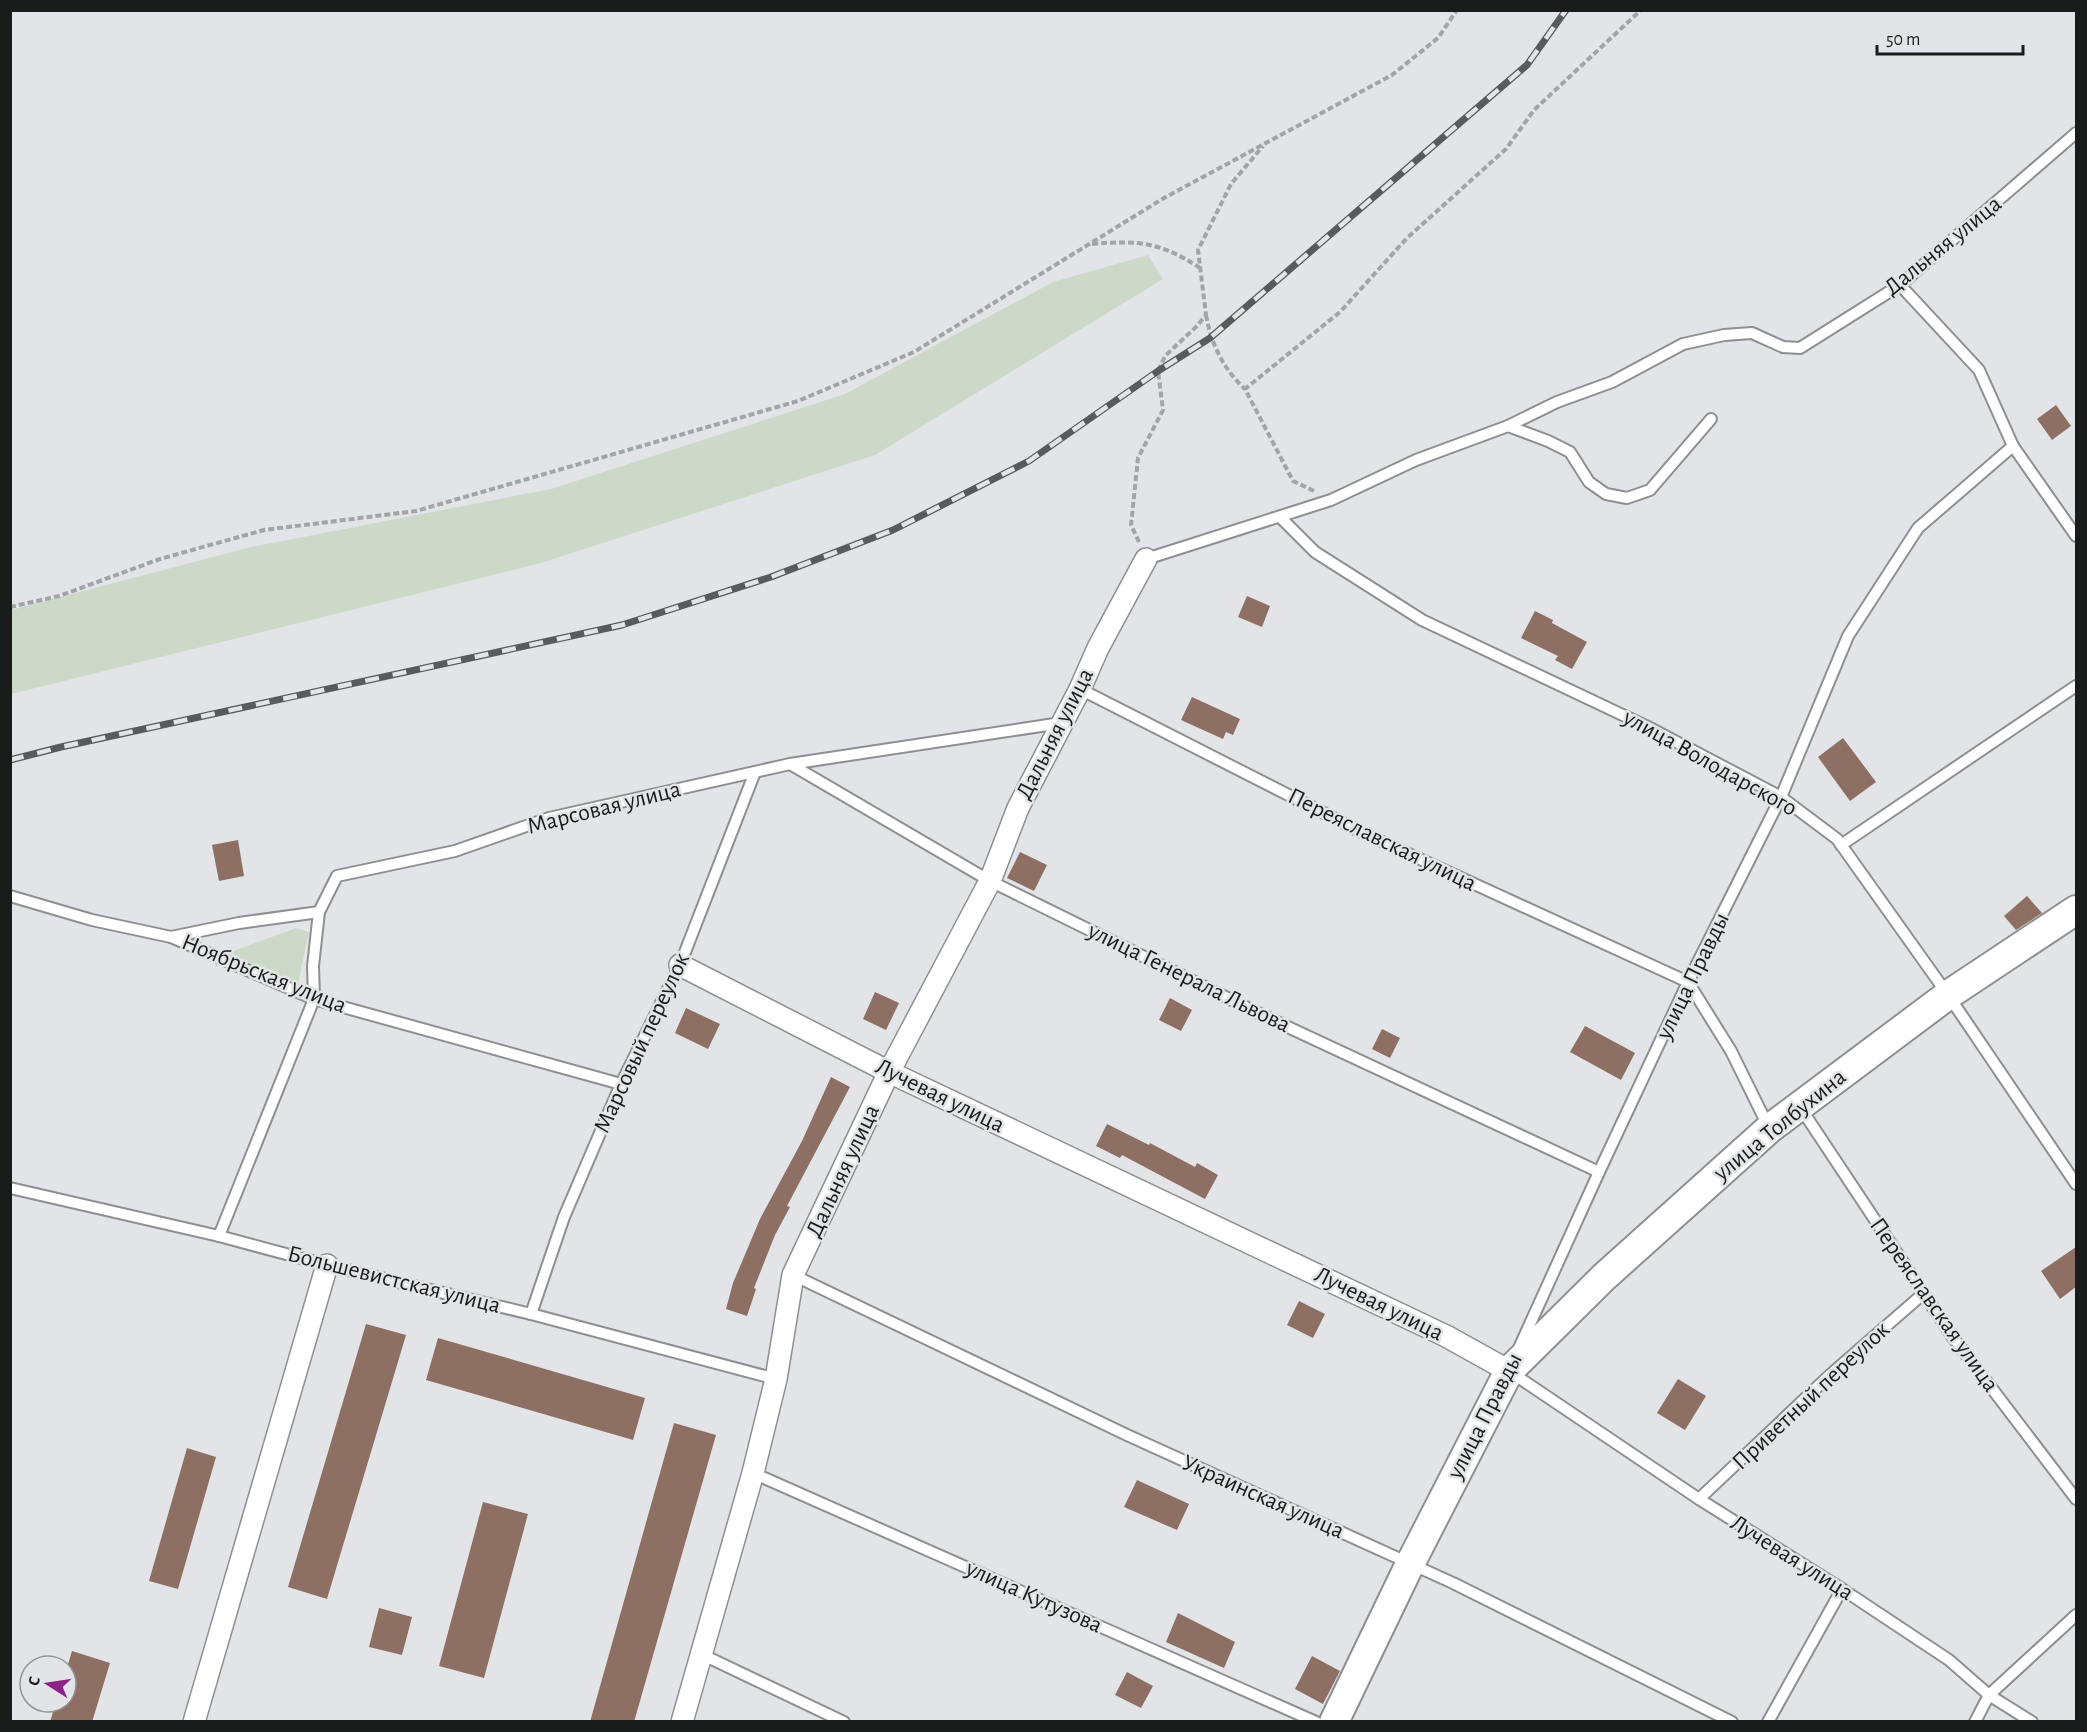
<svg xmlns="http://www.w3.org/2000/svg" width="2087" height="1732" font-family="'Alegreya Sans',sans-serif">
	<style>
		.green { fill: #cdd9c8 }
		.building { fill: #8d6f63 }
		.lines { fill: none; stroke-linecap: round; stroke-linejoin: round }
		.lane-casing { stroke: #8e8f91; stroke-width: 14 }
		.street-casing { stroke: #8e8f91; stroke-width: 24 }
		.secondary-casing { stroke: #8e8f91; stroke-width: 32 }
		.path { stroke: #a3a4a6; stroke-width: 4; stroke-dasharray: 6 3; stroke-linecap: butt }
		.lane { stroke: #fff; stroke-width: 10 }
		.street { stroke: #fff; stroke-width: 21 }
		.secondary { stroke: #fff; stroke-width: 28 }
		.rail-casing { stroke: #595a5b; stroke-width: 7 }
		.rail { stroke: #e3e4e7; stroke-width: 4.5; stroke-dasharray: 14; stroke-linecap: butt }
		.labels { text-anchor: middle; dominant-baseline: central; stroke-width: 5; stroke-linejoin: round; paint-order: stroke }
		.street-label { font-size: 24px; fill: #1a1b1b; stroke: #e3e4e7 }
	</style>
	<rect width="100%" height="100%" fill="#e3e4e7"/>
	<g class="green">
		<path d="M1148 255 1163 279 875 455 541 563 11 694V610L251 547 551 489 845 394 1053 282Z"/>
		<path d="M296 928 309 932 298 984 228 953Z"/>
	</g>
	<g class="building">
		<path d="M2056 405 2071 426 2052 440 2037 419Z"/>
		<path d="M1247 596 1270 606 1262 627 1238 617Z"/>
		<path d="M1535 611 1553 620 1552 623 1587 642 1572 669 1555 660 1558 656 1521 638Z"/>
		<path d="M1192 697 1240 719 1233 735 1226 732 1223 739 1181 720Z"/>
		<path d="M1843 738 1876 782 1850 801 1818 757Z"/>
		<path d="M238 840 244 876 219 881 212 845Z"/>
		<path d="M1020 852 1047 865 1034 891 1007 878Z"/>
		<path d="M2027 896 2042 913 2016 930 2004 916Z"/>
		<path d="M875 992 899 1003 886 1030 863 1019Z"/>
		<path d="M1170 998 1192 1010 1181 1031 1159 1020Z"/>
		<path d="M686 1008 720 1024 708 1049 675 1033Z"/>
		<path d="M1585 1026 1635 1053 1621 1080 1570 1052Z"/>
		<path d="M1382 1029 1400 1038 1390 1058 1372 1049Z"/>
		<path d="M831 1077 850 1087 787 1206 790 1207 775 1235 754 1288 756 1289 747 1316 726 1309 733 1283 760 1219 802 1141Z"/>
		<path d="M1107 1124 1149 1145 1150 1143 1195 1167 1197 1163 1218 1175 1205 1199 1122 1155 1120 1158 1096 1146Z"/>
		<path d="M2076 1247V1287L2060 1299 2041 1271Z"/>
		<path d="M1299 1301 1325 1314 1313 1338 1287 1325Z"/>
		<path d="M366 1324 406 1335 327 1599 288 1587Z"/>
		<path d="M438 1338 645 1398 633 1440 426 1380Z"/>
		<path d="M1678 1379 1706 1396 1685 1430 1657 1413Z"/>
		<path d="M674 1423 716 1435 634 1722H590Z"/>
		<path d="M187 1448 216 1457 178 1589 149 1581Z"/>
		<path d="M1137 1480 1189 1504 1177 1530 1124 1507Z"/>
		<path d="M483 1502 528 1514 484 1678 439 1666Z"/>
		<path d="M379 1608 412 1617 402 1655 369 1647Z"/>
		<path d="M1178 1613 1235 1642 1224 1668 1166 1642Z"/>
		<path d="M72 1651 110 1663 92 1722H50L56 1702H66V1671Z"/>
		<path d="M1312 1656 1340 1671 1323 1704 1295 1689Z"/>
		<path d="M1127 1672 1153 1686 1141 1708 1115 1695Z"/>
	</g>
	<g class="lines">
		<defs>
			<g id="lane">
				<path d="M1508 426 1548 441 1570 452 1589 482 1606 494 1627 498 1650 490 1711 419"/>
				<path d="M2013 446 2076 536"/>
				<path d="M1281 518 1315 552 1422 620 1648 727 1781 797 1837 839 1948 995 2076 1184"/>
				<path d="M1146 559 1331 500 1416 460 1508 426 1557 402 1612 382 1683 344 1724 335 1752 333 1783 347 1800 348 1900 285 2076 133"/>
				<path d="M1080 689 1361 832 1688 982 1731 1051 1769 1128"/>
				<path d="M790 764 990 881 1260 1014 1599 1172"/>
				<path d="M1841 845 2076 686"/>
				<path d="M10 896 92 920 171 937 314 999 621 1084"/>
				<path d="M171 937 239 923 319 912 337 876 455 851 549 818 790 764 1061 723"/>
				<path d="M1800 1107 1952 1336 2076 1499"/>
				<path d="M10 1188 219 1236 327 1265 531 1314 776 1379"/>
				<path d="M219 1236 314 999 313 966 319 912"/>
				<path d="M793 1275 1127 1435 1453 1583 1732 1722"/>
				<path d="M531 1314 564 1217 621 1084 680 965 755 772"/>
				<path d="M1520 1346 1599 1172 1688 982 1781 797 1848 636 1918 528 2013 446 1979 370 1900 285"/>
				<path d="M1509 1371 1699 1499 1842 1589 1949 1660 1989 1695 2032 1722"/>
				<path d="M753 1473 1316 1722"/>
				<path d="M1699 1499 1830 1375 1924 1293"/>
				<path d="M701 1654 844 1722"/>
				<path d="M1768 1722 1842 1589"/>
				<path d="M1975 1722 1989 1695 2076 1615"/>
			</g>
			<g id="street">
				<path d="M680 965 889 1072 1446 1336 1509 1371"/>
				<path d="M194 1722 327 1265"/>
				<path d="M682 1722 753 1473 776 1379 793 1275 889 1072 990 881 1018 808 1080 689 1098 648 1146 559"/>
			</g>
			<path id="secondary" d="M1334 1722 1410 1564 1509 1371 1604 1277 1769 1129 1948 995 2076 910"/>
		</defs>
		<use href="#lane" class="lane-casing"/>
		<use href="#street" class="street-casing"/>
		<use href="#secondary" class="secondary-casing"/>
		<g class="path">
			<path d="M1092 244C1137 240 1161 242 1200 268"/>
			<path d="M1206 315C1211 343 1223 369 1245 389"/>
			<path d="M1314 491 1293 481 1245 389 1340 312 1407 238 1506 149 1534 110 1641 10"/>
			<path d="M1139 542 1131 525 1138 458 1163 410 1158 371 1165 356 1197 326 1206 315 1198 250 1231 184 1263 146"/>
			<path d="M10 607 59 596 160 559 264 530 416 511 798 401 914 352 1164 198 1392 75 1438 38 1457 10"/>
		</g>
		<use href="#lane" class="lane"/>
		<use href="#street" class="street"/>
		<use href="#secondary" class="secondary"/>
		<defs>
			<path id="rail" d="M10 760 61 747 622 625 771 577 893 530 1029 461 1158 371 1210 338 1527 65 1566 10"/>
		</defs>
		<use href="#rail" class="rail-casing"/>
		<use href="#rail" class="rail"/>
	</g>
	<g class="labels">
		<g class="street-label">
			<text transform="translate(1943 246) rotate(-39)">Дальняя улица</text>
			<text transform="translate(1055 734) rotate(-63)">Дальняя улица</text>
			<text transform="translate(1710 763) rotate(29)">улица Володарского</text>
			<text transform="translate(604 808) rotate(-14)">Марсовая улица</text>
			<text transform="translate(1382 840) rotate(26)">Переяславская улица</text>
			<text transform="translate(264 974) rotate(22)">Ноябрьская улица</text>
			<text transform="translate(1693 976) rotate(-64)">улица Правды</text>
			<text transform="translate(1189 978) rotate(26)">улица Генерала Львова</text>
			<text transform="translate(642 1043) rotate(-65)">Марсовый переулок</text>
			<text transform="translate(940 1096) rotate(26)">Лучевая улица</text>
			<text transform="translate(1780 1125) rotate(-39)">улица Толбухина</text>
			<text transform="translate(843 1171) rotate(-65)">Дальняя улица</text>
			<text transform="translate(394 1280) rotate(14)">Большевистская улица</text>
			<text transform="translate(1379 1304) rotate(26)">Лучевая улица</text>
			<text transform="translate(1934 1305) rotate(55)">Переяславская улица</text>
			<text transform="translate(1811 1396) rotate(-43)">Приветный переулок</text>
			<text transform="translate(1485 1416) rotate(-63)">улица Правды</text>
			<text transform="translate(1263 1497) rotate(24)">Украинская улица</text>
			<text transform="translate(1792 1558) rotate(32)">Лучевая улица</text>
			<text transform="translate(1034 1597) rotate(24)">улица Кутузова</text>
		</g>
	</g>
	<rect width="2087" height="1732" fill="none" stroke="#1a1b1b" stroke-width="24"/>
	<g transform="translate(48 1684) rotate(282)"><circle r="28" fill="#e3e4e7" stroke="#939495" stroke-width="1.5"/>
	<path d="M0-4.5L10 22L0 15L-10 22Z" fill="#8b2389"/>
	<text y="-9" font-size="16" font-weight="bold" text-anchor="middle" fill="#1a1b1b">С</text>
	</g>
	<path d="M1877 45v9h146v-9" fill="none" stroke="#1a1b1b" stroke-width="3"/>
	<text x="1886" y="45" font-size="18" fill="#1a1b1b" stroke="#e3e4e7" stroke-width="4.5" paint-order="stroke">50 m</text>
</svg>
